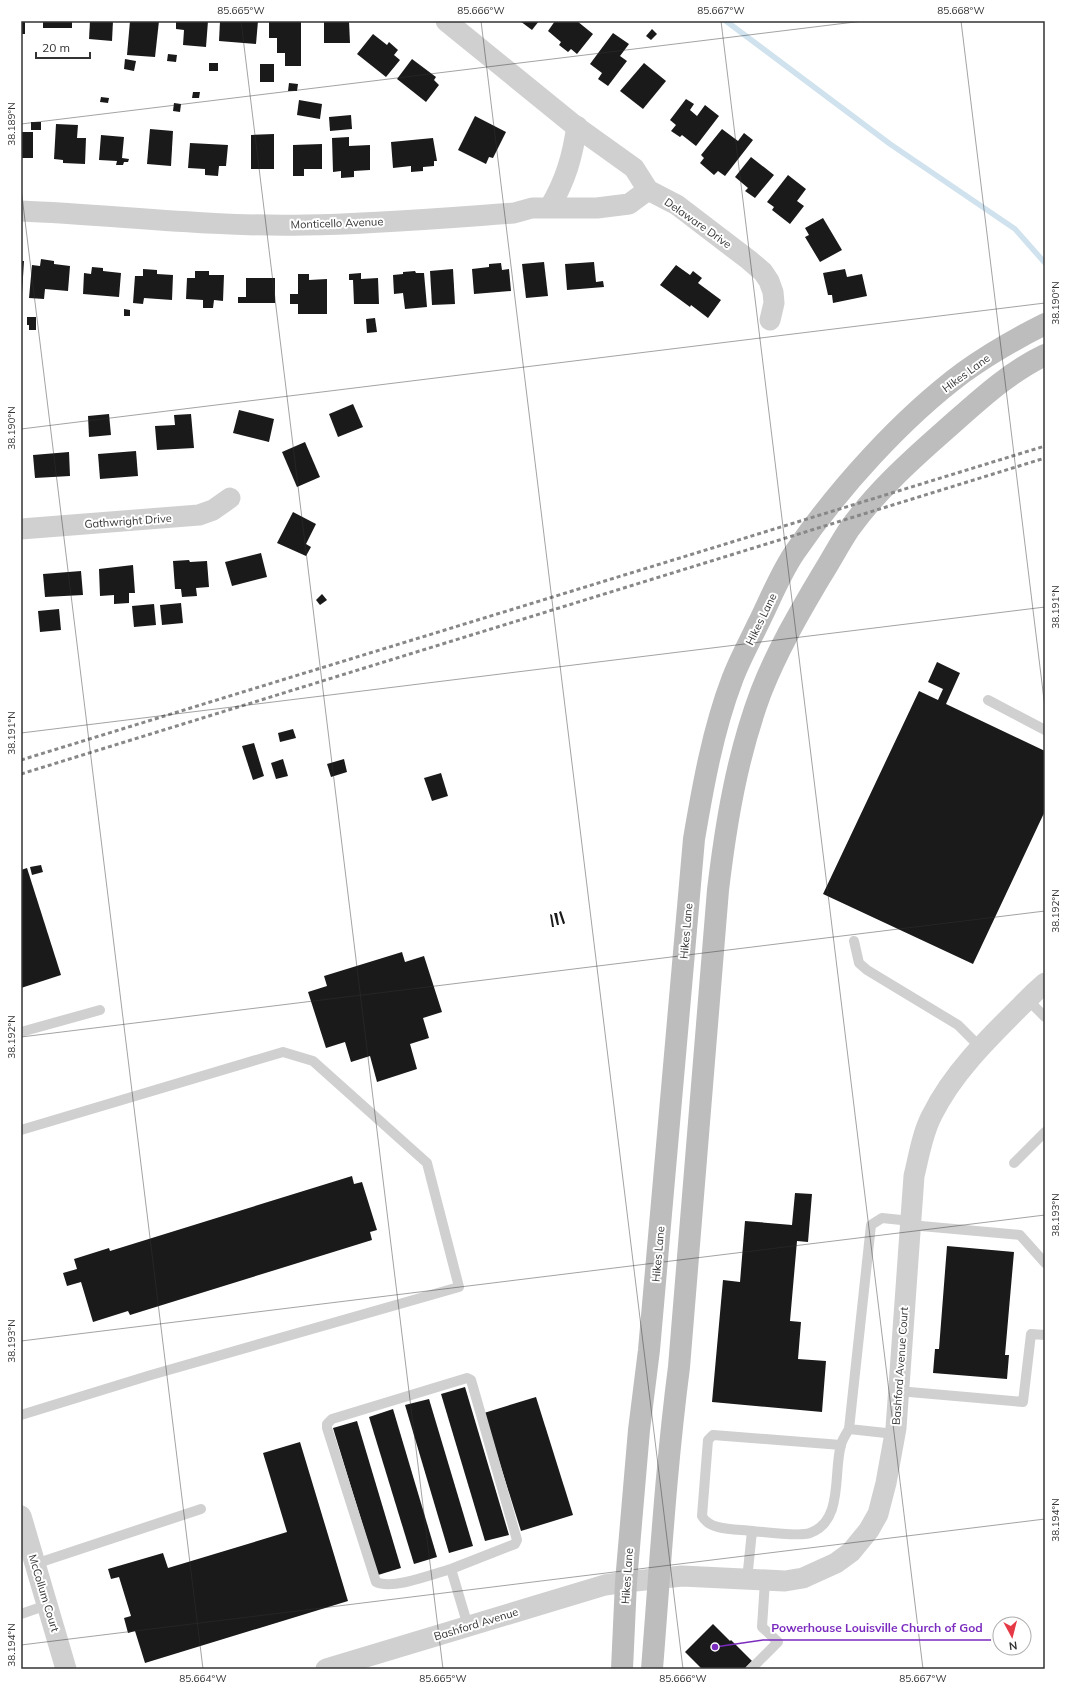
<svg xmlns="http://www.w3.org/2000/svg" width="1066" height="1690" font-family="Mulish,sans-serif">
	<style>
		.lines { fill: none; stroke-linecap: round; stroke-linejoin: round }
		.stream { stroke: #cfe2ee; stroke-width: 5.5 }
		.building { fill: #1a1a1a }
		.lane { stroke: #d0d0d0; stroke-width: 10 }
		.street { stroke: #d0d0d0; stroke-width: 21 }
		.secondary { stroke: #bdbdbd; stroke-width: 22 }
		.rail { stroke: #888; stroke-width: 3; stroke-dasharray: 4 3; stroke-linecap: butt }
		.ticks { fill: none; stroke: #333; stroke-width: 1; stroke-opacity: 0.45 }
		.labels { text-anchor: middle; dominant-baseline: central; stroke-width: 4; stroke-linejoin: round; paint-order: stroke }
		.street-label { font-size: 11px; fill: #333; stroke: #fff }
		.leader { fill: none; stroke: #7b2cbf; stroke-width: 1.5 }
		.callout-dot { fill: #7b2cbf; stroke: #fff; stroke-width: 1.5 }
		.callout-label { font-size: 12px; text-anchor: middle; font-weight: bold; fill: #7b2cbf; stroke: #fff; stroke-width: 4; stroke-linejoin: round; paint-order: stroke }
		.neatline { fill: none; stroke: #333; stroke-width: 1.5 }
		.ticks-label { font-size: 10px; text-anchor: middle; fill: #333 }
	</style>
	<rect width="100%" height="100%" fill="#fff"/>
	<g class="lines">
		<path class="stream" d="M726 21 890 144 1015 229 1045 263"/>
	</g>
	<g class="building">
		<rect x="21" y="21" width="4" height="13"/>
		<rect x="43" y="21" width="29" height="7"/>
		<path d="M90 21H113L112 41 89 39Z"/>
		<path d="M130 21H159L155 57 127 55Z"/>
		<path d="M176 21H208L206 47 183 45 184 30 176 29Z"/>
		<path d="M220 21H258L256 44 219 41Z"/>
		<path d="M269 21H301V66H285V53H277V38H269Z"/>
		<path d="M324 21H349L350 43H324Z"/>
		<path d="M520 21H539L532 30Z"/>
		<path d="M555 21H577L593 34 577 54 571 49 568 52 559 45 561 42 548 31Z"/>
		<path d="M652 29 657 34 651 40 646 36Z"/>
		<path d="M613 33 629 44 620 56 627 61 608 86 598 79 602 73 590 64Z"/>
		<path d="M373 34 387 45 389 42 398 50 394 55 400 60 386 77 357 54Z"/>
		<path d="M168 54 177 55 176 62 167 61Z"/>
		<path d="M125 59 136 61 134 71 124 69Z"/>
		<path d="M412 59 436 77 434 80 439 85 426 102 397 79Z"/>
		<rect x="209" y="63" width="9" height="8"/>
		<path d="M644 63 666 81 643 109 620 91Z"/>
		<rect x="260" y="64" width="14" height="18"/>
		<path d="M289 83 298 84 297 91H288Z"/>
		<path d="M193 92H200L199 98H192Z"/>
		<path d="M101 97 109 98 108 103 100 102Z"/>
		<path d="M686 99 694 104 690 110 697 116 705 105 719 116 696 146 682 135 680 137 671 131 676 125 670 120Z"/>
		<path d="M299 100 322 104 320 119 297 115Z"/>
		<path d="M174 103 181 104 180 112 173 111Z"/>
		<path d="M351 115 352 129 330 131 329 117Z"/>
		<path d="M475 116 506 132 493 158 489 157 486 164 458 150Z"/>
		<rect x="31" y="122" width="10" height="8"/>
		<path d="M56 124 78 125 77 138H86L85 164 63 163V160L54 159Z"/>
		<path d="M150 129 173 131 171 166 147 164Z"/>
		<path d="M722 129 738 141 744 133 753 140 725 176 718 171 714 175 700 163 704 158 701 155Z"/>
		<rect x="21" y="132" width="12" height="26"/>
		<path d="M274 134V169H251V135Z"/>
		<path d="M101 135 124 137 122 158 129 159 128 162H124L123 165H116L117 161 99 160Z"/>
		<path d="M349 137V146L370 145V170L354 171V177L341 178V171L333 172 332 138Z"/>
		<path d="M433 138 437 161H434V166L423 167V171L411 172V166L393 168 391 142Z"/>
		<path d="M190 143 228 145 226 166H219L218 176 205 175V169L188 168Z"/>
		<path d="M322 144V169H304V176H293V145Z"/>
		<path d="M751 157 774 175 755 198 745 191 748 188 735 177Z"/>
		<path d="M788 175 806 189 797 201 804 206 790 224 772 210 774 207 767 202Z"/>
		<path d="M823 218 842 250 820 262 805 237 809 235 805 228Z"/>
		<path d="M41 259 54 261V264L70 266 68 291 45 289 44 299 29 298 32 265 40 266Z"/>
		<path d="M21 261H24L22 294H21Z"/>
		<path d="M544 262 548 296 526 298 522 264Z"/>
		<path d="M594 262 596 282 603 281 604 287 567 290 565 264Z"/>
		<path d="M501 263 502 270 509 269 511 291 474 294 472 269 489 267V264Z"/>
		<path d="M676 265 690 275 693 271 702 278 698 283 721 300 708 318 691 305 690 307 660 285Z"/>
		<path d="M92 267 103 268V271L121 273 119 297 83 294 84 273 91 274Z"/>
		<path d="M143 269 157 270V274L173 275 172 300 144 298 143 304 133 303 135 276H143Z"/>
		<path d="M453 269 455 304 432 305 430 271Z"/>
		<path d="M845 269 847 277 862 274 867 296 833 303 832 295H828L823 273Z"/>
		<path d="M195 271H209V275H224L223 301 214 300 213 308H203V300L186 299 187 278H195Z"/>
		<path d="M415 271 416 273H424L427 307 405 309 403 293 394 294 393 275 403 274V272Z"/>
		<path d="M361 273V279L378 278 379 304H354L353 280H349V274Z"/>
		<path d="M298 274H309V280L327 279V314H298V304H290V294H298Z"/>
		<path d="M246 278H275V303H238V297H246Z"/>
		<path d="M124 309 130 310V316H124Z"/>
		<path d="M27 317H36V330H29V325H27Z"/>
		<path d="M375 318 377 332 367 333 366 319Z"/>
		<path d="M353 404 363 427 338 437 329 414Z"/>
		<path d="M239 410 274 419 269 442 233 433Z"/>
		<path d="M109 414 111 435 89 437 88 416Z"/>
		<path d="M191 414 194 448 157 450 155 426 175 425 174 415Z"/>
		<path d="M305 442 320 477 297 487 282 452Z"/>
		<path d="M136 451 138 476 100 479 98 454Z"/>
		<path d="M69 452 70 476 35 478 33 455Z"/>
		<path d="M293 512 316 524 306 544 311 547 306 556 277 543Z"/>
		<path d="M261 553 267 577 232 586 225 562Z"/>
		<path d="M189 560 190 562 207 561 209 587 196 588 197 596 182 597 181 589H175L173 561Z"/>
		<path d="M133 565 135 593H129V603L114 604V595L100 596 99 569Z"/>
		<path d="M81 571 83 595 45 597 43 574Z"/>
		<path d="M322 594 327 600 320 605 316 600Z"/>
		<path d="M181 603 183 623 162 625 160 605Z"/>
		<path d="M154 604 156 625 134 627 132 606Z"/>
		<path d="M59 609 61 630 40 632 38 611Z"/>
		<path d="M937 662 960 673 946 704 1045 751V811L973 964 823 894 919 691 938 700 943 689 928 682Z"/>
		<path d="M293 729 296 738 280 742 278 733Z"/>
		<path d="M254 743 264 776 253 780 242 746Z"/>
		<path d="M283 759 288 776 276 779 271 763Z"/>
		<path d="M344 759 347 772 331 777 327 764Z"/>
		<path d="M441 773 448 796 432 801 424 778Z"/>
		<path d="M41 865 43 872 32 875 30 867Z"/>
		<path d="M27 868 61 975 21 988V870Z"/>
		<path d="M561 911 565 923 564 924H563L559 912Z"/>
		<path d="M554 913H557L559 925H557Z"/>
		<path d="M550 914 552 915 554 927H552Z"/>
		<path d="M402 952 405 962 424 956 442 1012 423 1018 429 1038 410 1044 417 1069 377 1082 370 1056 351 1062 345 1042 326 1048 308 992 327 986 324 976Z"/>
		<path d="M352 1176 354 1184 362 1182 377 1230 370 1232 372 1240 130 1315 128 1311 93 1322 81 1282 67 1286 63 1273 77 1269 74 1259 109 1248 110 1251Z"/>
		<path d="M795 1193 812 1194 808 1242 797 1241 790 1321 801 1322 798 1359 826 1361 822 1412 712 1402 723 1280 740 1282 745 1221 792 1225Z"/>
		<path d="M947 1246 1014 1252 1005 1355H1009L1007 1379 933 1373 935 1349H939Z"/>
		<path d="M465 1387 509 1535 485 1541 441 1394Z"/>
		<path d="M536 1397 573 1515 521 1531 484 1413Z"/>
		<path d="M429 1399 473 1546 449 1553 405 1405Z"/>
		<path d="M393 1409 437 1557 414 1564 369 1417Z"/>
		<path d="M357 1421 401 1568 378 1575 333 1428Z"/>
		<path d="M300 1442 348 1601 145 1663 135 1631 128 1633 124 1618 131 1616 119 1577 111 1579 108 1569 163 1553 168 1568 287 1532 263 1453Z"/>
		<path d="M713 1624 730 1641 731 1640 752 1661 744 1669H702L685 1652Z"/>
	</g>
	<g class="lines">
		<g class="lane">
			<path d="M988 700 1045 730"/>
			<path d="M854 941 859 963 867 970 958 1025 981 1048"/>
			<path d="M1027 999 1045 1017"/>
			<path d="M21 1032 100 1010"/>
			<path d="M21 1130 283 1052 313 1061 427 1163 459 1287 151 1375 21 1415"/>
			<path d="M1014 1163 1045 1132"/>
			<path d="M910 1225 1020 1235 1045 1263"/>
			<path d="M898 1391 1023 1402 1031 1334 1045 1335"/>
			<path d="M895 1434 849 1429 871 1225 882 1218 911 1221"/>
			<path d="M752 1531C736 1529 710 1531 702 1516L708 1440 713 1435 841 1445"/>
			<path d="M35 1564 201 1509"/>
			<path d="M451 1569C433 1574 393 1590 376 1582L327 1428V1424L332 1419 467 1378 471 1380 517 1540 515 1544 451 1569 468 1626"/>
			<path d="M747 1580 752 1531C765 1532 799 1537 810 1533 844 1521 833 1472 841 1445 842 1440 846 1434 849 1429"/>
			<path d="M21 1614 47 1605"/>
			<path d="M751 1669 778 1642 762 1627 765 1581"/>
		</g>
		<g class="street">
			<path d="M446 21 574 125 634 168 648 190 677 205 749 260 763 272 769 281 773 292 774 303 770 320"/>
			<path d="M550 207C566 179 572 158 577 126"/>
			<path d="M21 211C116 215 210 227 305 225 375 224 444 218 514 213L532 208H597L629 204 648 190"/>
			<path d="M21 529 199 515 213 510 230 498"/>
			<path d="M21 1516 66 1669"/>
			<path d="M326 1669 605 1585 626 1582 682 1576 785 1581 803 1578 836 1563 851 1552 869 1530 878 1514 886 1483 896 1428 914 1176C919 1156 922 1134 932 1115 955 1068 998 1029 1035 992L1045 983"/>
		</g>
		<g class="secondary">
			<path d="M622 1669 626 1582 639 1430 649 1350 694 839C703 786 713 730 732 680 739 661 749 643 758 624 769 602 781 572 795 552 838 489 902 418 964 372 989 354 1017 338 1045 324"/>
			<path d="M652 1669C660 1568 666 1467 679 1367L718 890C726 823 737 756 761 692 777 651 799 613 821 576 831 560 840 543 850 528 876 492 910 461 943 432 975 404 1007 373 1045 355"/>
		</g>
		<g class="rail">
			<path d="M21 760 1045 446"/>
			<path d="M21 774 1045 458"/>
		</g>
	</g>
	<path class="ticks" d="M241 21 443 1669M481 21 683 1669M721 21 923 1669M961 21 1045 708M21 124 863 21M21 188 203 1669M21 429 1045 303M21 733 1045 607M21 1037 1045 911M21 1341 1045 1215M21 1645 1045 1519"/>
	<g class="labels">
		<g class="street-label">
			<text transform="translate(337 223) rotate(-2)">Monticello Avenue</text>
			<text transform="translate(698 223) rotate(35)">Delaware Drive</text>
			<text transform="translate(966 373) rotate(-36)">Hikes Lane</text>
			<text transform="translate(128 521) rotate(-4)">Gathwright Drive</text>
			<text transform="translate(761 619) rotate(-64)">Hikes Lane</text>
			<text transform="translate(686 931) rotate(-85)">Hikes Lane</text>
			<text transform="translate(658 1254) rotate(-85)">Hikes Lane</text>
			<text transform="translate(900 1366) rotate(-86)">Bashford Avenue Court</text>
			<text transform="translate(627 1576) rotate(-86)">Hikes Lane</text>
			<text transform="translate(44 1593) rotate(73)">McCollum Court</text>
			<text transform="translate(476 1624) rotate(-17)">Bashford Avenue</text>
		</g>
	</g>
	<path class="leader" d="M715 1647L763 1640H991"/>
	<circle class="callout-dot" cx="715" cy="1647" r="4"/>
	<g class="callout-label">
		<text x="877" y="1632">Powerhouse Louisville Church of God</text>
	</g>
	<rect width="1066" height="1690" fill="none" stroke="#ffffff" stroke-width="44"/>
	<g transform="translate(1012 1636) rotate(173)"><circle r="19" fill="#ffffff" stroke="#adadad"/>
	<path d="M0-3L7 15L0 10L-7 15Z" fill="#e63946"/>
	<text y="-6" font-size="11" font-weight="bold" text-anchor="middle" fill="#333333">N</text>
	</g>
	<path d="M36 52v6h54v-6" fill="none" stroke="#333333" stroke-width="2"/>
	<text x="42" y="52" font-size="12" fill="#333333" stroke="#ffffff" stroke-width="3" paint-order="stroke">20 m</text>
	<rect x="22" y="22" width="1022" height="1646" class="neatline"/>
	<g class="ticks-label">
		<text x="241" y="14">85.665°W</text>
		<text x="481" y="14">85.666°W</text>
		<text x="721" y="14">85.667°W</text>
		<text x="961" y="14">85.668°W</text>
		<text transform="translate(11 124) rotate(-90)" y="4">38.189°N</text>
		<text transform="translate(1055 303) rotate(-90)" y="4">38.190°N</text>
		<text transform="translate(11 428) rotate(-90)" y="4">38.190°N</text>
		<text transform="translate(1055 607) rotate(-90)" y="4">38.191°N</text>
		<text transform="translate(11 733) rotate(-90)" y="4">38.191°N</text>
		<text transform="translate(1055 911) rotate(-90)" y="4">38.192°N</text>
		<text transform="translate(11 1037) rotate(-90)" y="4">38.192°N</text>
		<text transform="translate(1055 1215) rotate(-90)" y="4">38.193°N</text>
		<text transform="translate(11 1341) rotate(-90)" y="4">38.193°N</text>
		<text transform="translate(1055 1520) rotate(-90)" y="4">38.194°N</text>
		<text transform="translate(11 1645) rotate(-90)" y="4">38.194°N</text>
		<text x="203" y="1682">85.664°W</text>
		<text x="443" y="1682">85.665°W</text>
		<text x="683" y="1682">85.666°W</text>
		<text x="923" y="1682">85.667°W</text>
	</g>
</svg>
